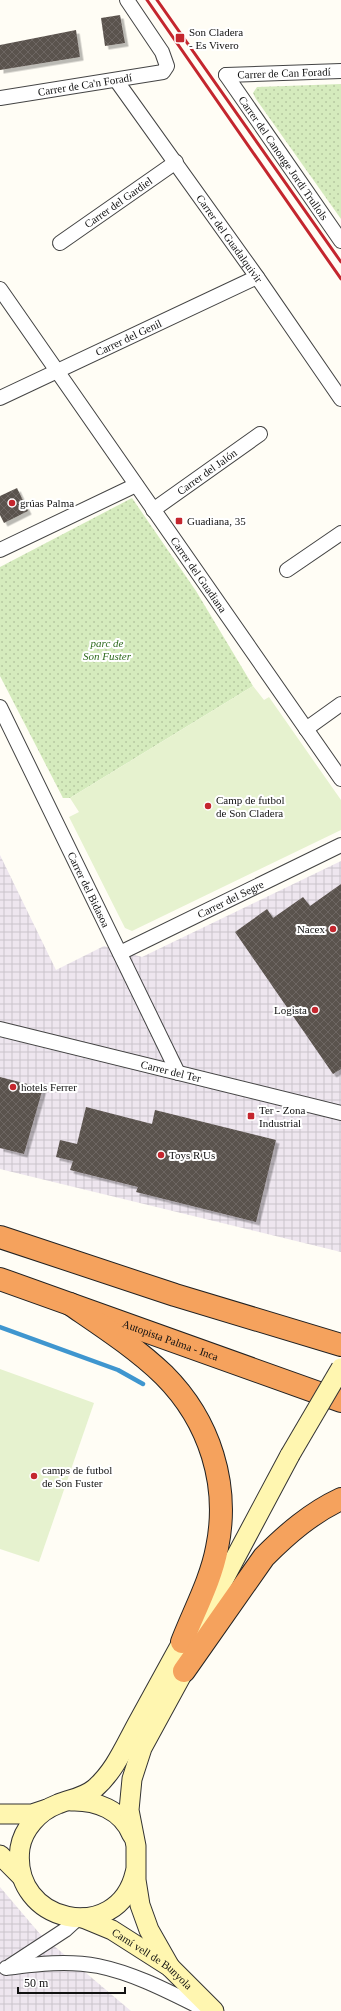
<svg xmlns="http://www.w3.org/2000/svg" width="341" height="2011" font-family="'Times New Roman',serif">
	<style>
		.industrial { fill: url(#industrial-grid) }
		.grass { fill: url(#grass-dots) }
		.pitch { fill: #e6f2cf }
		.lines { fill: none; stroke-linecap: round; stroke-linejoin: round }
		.stream { stroke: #3f96cf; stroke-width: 4.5 }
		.building { fill: url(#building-cross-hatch); filter: url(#shadow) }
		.street-casing { stroke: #444; stroke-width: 16 }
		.secondary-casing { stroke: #333; stroke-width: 21 }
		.highway-casing { stroke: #222; stroke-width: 24 }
		.street { stroke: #fff; stroke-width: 14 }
		.secondary { stroke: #fff6b0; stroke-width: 19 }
		.highway { stroke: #f5a25d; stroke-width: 22 }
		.rail { stroke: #c4262e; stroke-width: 3 }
		.secondary-bridge-casing { stroke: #333; stroke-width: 21; stroke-linecap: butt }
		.secondary-bridge { stroke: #fff6b0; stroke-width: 19 }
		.poi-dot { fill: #c4262e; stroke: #fff; stroke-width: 1.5 }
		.labels { text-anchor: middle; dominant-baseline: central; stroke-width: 4; stroke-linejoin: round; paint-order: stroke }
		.poi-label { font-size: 11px; fill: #111; stroke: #fff; text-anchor: start }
		.street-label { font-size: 11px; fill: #111; stroke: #fff }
		.park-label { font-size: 11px; font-style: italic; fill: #2f6b1f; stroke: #fff }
	</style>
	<defs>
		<pattern id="industrial-grid" width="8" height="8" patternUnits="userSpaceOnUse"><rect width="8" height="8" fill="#eee6ef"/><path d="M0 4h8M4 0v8" fill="none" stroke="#cbc4cc"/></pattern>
		<pattern id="grass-dots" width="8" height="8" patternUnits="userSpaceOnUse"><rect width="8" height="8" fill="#d5ebbd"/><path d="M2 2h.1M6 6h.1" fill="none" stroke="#b6c8a1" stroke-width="1.8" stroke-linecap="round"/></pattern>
		<pattern id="building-cross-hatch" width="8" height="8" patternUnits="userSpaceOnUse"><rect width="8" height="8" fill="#5a524d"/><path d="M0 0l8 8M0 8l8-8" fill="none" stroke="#6d6662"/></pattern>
		<filter id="shadow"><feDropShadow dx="3.5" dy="3.5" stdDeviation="0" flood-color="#0004"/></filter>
	</defs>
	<rect width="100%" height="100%" fill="#fffdf5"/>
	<g class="industrial">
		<path d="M0 855 56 970 104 946 142 957 341 861V1252L0 1169Z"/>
		<path d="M0 1887 40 1934 131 2011H0Z"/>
	</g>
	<g class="grass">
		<path d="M341 84V219L256 99 253 93 257 87Z"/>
		<path d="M132 498 196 591 253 686 70 798H63L0 676V567Z"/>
	</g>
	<g class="pitch">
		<path d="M253 686 264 700 269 697 341 800V830L132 931 125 928 69 817 79 812 70 798Z"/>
		<path d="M0 1369 94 1403 39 1562 0 1549Z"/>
	</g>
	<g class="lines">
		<path class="stream" d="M0 1327 118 1370 143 1384"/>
	</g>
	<g class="building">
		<path d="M120 15 125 43 105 46 101 18Z"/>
		<path d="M76 30 80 57 0 70V45Z"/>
		<path d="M17 488 28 511 4 523 0 515V496Z"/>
		<path d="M341 884V1069L333 1074 235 932 267 909 273 918 303 897 310 906Z"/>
		<path d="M0 1077 43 1088 24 1154 0 1148Z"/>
		<path d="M86 1107 152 1124 155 1110 276 1140 256 1222 136 1192 138 1187 70 1170 73 1161 56 1157 60 1140 77 1144Z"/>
	</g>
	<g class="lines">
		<defs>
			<g id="street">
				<path id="s1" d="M226 75 341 241"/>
				<path id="s2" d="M226 75 341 71"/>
				<path id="s3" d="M116 80 257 277 341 399"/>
				<path id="s4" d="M0 98 163 72 167 66 162 52 127 0"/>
				<path id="s5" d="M60 243 176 162"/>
				<path id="s6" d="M0 289 341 779"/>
				<path id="s7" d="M0 398 257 277"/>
				<path id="s8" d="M153 510 260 434"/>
				<path d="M0 550 136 485"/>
				<path d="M287 570 341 533"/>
				<path id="s9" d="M0 707 178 1073"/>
				<path d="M306 729 341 704"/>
				<path id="s10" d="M120 953 341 845"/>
				<path id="s11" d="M0 1029 341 1113"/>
				<path d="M10 1966 65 1930 77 1919"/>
				<path d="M6 1968C37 1964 67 1960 98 1966 137 1974 173 1994 208 2011"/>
			</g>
			<g id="secondary">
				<path d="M71 1801C96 1800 122 1810 132 1835"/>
				<path d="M0 1814H32L47 1809"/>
				<path d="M0 1855 22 1877"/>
				<path d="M135 1873C118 1946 10 1924 20 1848 23 1829 39 1811 58 1804 70 1799 83 1798 94 1789 114 1772 124 1748 137 1724 152 1697 167 1669 182 1642L190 1630"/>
				<path id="s12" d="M83 1918 112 1930 170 1967 214 2011"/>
				<path d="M170 1967 149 1930 140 1905 136 1880V1846L129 1810 132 1779 142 1748 184 1671 217 1592 290 1455"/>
			</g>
			<g id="highway">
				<path d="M0 1237 175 1295 341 1345"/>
				<path id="s13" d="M0 1279 341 1401"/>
				<path d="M70 1304C102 1326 136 1348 164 1375 210 1421 230 1485 217 1548 211 1580 194 1611 182 1642"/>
				<path d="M184 1671 264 1557C287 1534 311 1513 341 1499"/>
			</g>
		</defs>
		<use href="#street" class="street-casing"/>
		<use href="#secondary" class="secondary-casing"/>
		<use href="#highway" class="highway-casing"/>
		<use href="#street" class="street"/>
		<use href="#secondary" class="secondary"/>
		<use href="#highway" class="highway"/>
		<g class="rail">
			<path d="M147 0 341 279"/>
			<path d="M157 0 341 262"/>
		</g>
		<defs>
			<path id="secondary-bridge" d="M290 1455 341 1368"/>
		</defs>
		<use href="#secondary-bridge" class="secondary-bridge-casing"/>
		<use href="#secondary-bridge" class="secondary-bridge"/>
	</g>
	<g class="poi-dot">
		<rect x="175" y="33" width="10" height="10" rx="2"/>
		<circle cx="12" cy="503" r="4"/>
		<rect x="175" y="517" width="8" height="8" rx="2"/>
		<circle cx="208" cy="806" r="4"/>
		<circle cx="333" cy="929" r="4"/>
		<circle cx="315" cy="1010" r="4"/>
		<circle cx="13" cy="1087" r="4"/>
		<rect x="247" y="1112" width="8" height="8" rx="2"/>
		<circle cx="161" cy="1155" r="4"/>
		<circle cx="34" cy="1476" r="4"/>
	</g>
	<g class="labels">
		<g class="poi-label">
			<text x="189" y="32">Son Cladera<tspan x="189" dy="13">- Es Vivero</tspan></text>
			<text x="20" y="503">grúas Palma</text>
			<text x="187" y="521">Guadiana, 35</text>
			<text x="216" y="800">Camp de futbol<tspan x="216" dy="13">de Son Cladera</tspan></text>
			<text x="325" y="929" text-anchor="end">Nacex</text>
			<text x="307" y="1010" text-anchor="end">Logista</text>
			<text x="21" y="1087">hotels Ferrer</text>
			<text x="259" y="1110">Ter - Zona<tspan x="259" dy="13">Industrial</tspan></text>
			<text x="169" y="1155">Toys R Us</text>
			<text x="42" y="1470">camps de futbol<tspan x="42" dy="13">de Son Fuster</tspan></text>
		</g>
		<g class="street-label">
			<text stroke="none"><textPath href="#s2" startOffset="58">Carrer de Can Foradí</textPath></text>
			<text stroke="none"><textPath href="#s4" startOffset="86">Carrer de Ca'n Foradí</textPath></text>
			<text stroke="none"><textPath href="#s1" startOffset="101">Carrer del Canonge Jordi Trullols</textPath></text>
			<text stroke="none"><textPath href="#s5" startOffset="71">Carrer del Gardiel</textPath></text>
			<text stroke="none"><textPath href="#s3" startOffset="195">Carrer del Guadalquivir</textPath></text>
			<text stroke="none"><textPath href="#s7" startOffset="142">Carrer del Genil</textPath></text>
			<text stroke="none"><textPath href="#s8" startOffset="66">Carrer del Jalón</textPath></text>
			<text stroke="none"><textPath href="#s6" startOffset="348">Carrer del Guadiana</textPath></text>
			<text stroke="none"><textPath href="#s9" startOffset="203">Carrer del Bidasoa</textPath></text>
			<text stroke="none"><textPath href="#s10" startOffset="123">Carrer del Segre</textPath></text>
			<text stroke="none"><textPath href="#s11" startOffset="176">Carrer del Ter</textPath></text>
			<text stroke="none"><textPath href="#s13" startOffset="181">Autopista Palma - Inca</textPath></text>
			<text stroke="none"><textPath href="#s12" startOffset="81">Camí vell de Bunyola</textPath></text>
		</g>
		<g class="park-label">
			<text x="107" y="643">parc de<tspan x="107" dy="13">Son Fuster</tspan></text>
		</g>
	</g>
	<path d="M18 1987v6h107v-6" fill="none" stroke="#111111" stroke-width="2"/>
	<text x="24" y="1987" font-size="12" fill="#111111" stroke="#ffffff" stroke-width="3" paint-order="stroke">50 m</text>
</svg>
